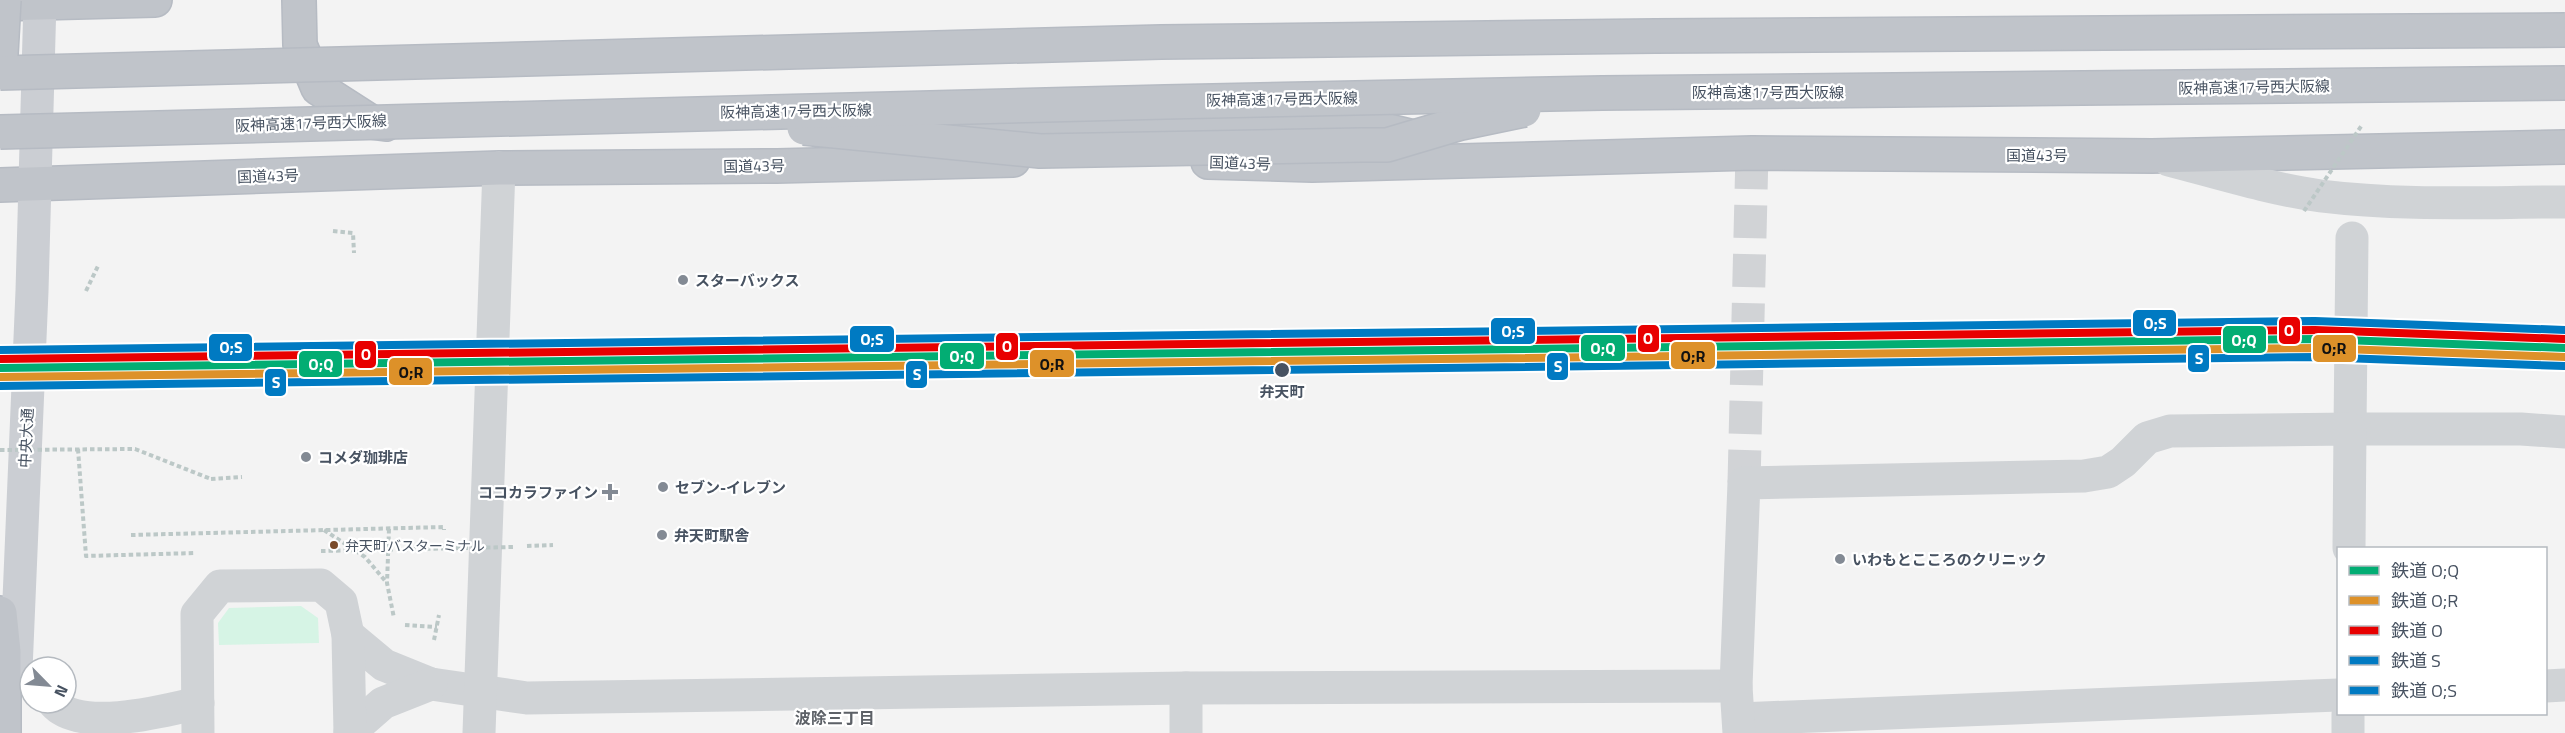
<svg xmlns="http://www.w3.org/2000/svg" width="2565" height="733" font-family="'Titillium Web','Noto Sans JP',sans-serif">
	<style>
		.green { fill: #d6f4e5 }
		.lines { fill: none; stroke-linecap: round; stroke-linejoin: round }
		.minor-tunnel { stroke: #d1d3d6; stroke-width: 33; stroke-dasharray: 33 16; stroke-linecap: butt }
		.highway-casing { stroke: #b6bbc3; stroke-width: 36 }
		.path { stroke: #bcc8c7; stroke-width: 4; stroke-dasharray: 4.5 3; stroke-linecap: butt }
		.minor { stroke: #d0d3d6; stroke-width: 33 }
		.major { stroke: #cbced3; stroke-width: 33 }
		.highway { stroke: #c0c4ca; stroke-width: 33 }
		.highway-bridge-casing { stroke: #b6bbc3; stroke-width: 36; stroke-linecap: butt }
		.path-bridge { stroke: #bcc8c7; stroke-width: 4; stroke-dasharray: 4.5 3; stroke-linecap: butt }
		.highway-bridge { stroke: #c0c4ca; stroke-width: 33 }
		.rail-1-casing { stroke: #fff; stroke-width: 12 }
		.rail-2-casing { stroke: #fff; stroke-width: 12 }
		.rail-3-casing { stroke: #fff; stroke-width: 12 }
		.rail-4-casing { stroke: #fff; stroke-width: 12 }
		.rail-5-casing { stroke: #fff; stroke-width: 12 }
		.rail-1 { stroke: #02ad73; stroke-width: 8 }
		.rail-2 { stroke: #dd9129; stroke-width: 8 }
		.rail-3 { stroke: #e80000; stroke-width: 8 }
		.rail-4 { stroke: #007ac2; stroke-width: 8 }
		.rail-5 { stroke: #007ac2; stroke-width: 8 }
		.poi-dot { fill: #838a94; stroke: #fff; stroke-width: 2 }
		.stop-dot { fill: #475261; stroke: #fff; stroke-width: 2 }
		.bus-dot { fill: #7a4b2a; stroke: #fff; stroke-width: 2 }
		.labels { text-anchor: middle; dominant-baseline: central; stroke-width: 4.5; stroke-linejoin: round; paint-order: stroke }
		.bus-label { font-size: 14px; fill: #475261; stroke: #fff; text-anchor: start }
		.street-label { font-size: 15px; fill: #475261; stroke: #fff }
		.poi-label { font-size: 15px; font-weight: bold; fill: #475261; stroke: #fff; text-anchor: start }
		.stop-label { font-size: 15px; font-weight: bold; fill: #475261; stroke: #fff }
		.neighbourhood-label { font-size: 16px; font-weight: bold; fill: #5d6167; stroke: #fff }
		.line-badge { stroke: #fff; stroke-width: 2 }
		.badge-label { font-size: 16px; text-anchor: middle; font-weight: bold; fill: #fff }
		.pale-badge-label { font-size: 16px; text-anchor: middle; font-weight: bold; fill: #111 }
	</style>
	<rect width="100%" height="100%" fill="#f3f3f3"/>
	<path class="green" d="M301 606 318 618 319 643 219 645 218 623 229 608Z"/>
	<g class="lines">
		<path class="minor-tunnel" d="M1744 483 1752 153"/>
		<defs>
			<g id="highway">
				<path d="M299 0 300 45 318 88 371 122 386 124"/>
				<path d="M0 4 155 0"/>
				<path d="M950 123 1351 122 1422 139"/>
				<path d="M1208 162 1312 165 1752 153 2152 156 2565 147"/>
				<path d="M0 185 499 168 777 166 1013 160"/>
				<path d="M0 613 4 652V733"/>
			</g>
		</defs>
		<use href="#highway" class="highway-casing"/>
		<g class="path">
			<path d="M333 231 353 233 354 253"/>
			<path d="M86 291 99 264"/>
			<path d="M78 449 86 556 195 553"/>
			<path d="M211 479 242 477"/>
			<path d="M389 529 387 583 394 618"/>
			<path d="M324 530 365 557 387 583"/>
			<path d="M131 535 444 527V530"/>
			<path d="M527 546 553 545"/>
			<path d="M405 625 437 627"/>
			<path d="M434 640 439 615"/>
		</g>
		<g class="minor">
			<path d="M2169 160C2219 173 2270 189 2321 196 2402 206 2484 202 2565 202"/>
			<path d="M2352 238 2350 429H2521L2565 432"/>
			<path d="M348 635 384 665 431 684 527 698 1186 688 1736 686"/>
			<path d="M2546 686 2565 685"/>
			<path d="M54 703C80 733 164 711 198 703"/>
			<path d="M1739 719 2338 695"/>
			<path d="M350 732 383 703 431 684"/>
			<path d="M198 733 197 614 220 586 321 585 341 602 348 635 350 733"/>
			<path d="M479 733 499 168"/>
			<path d="M1186 733V688"/>
			<path d="M1739 733 1736 686 1744 483 2084 476 2108 472 2123 462 2147 438 2170 431 2350 429 2349 548"/>
			<path d="M2348 733V714"/>
		</g>
		<path class="major" d="M16 670 32 291 40 0"/>
		<use href="#highway" class="highway"/>
		<defs>
			<g id="highway-bridge">
				<path d="M0 72 4 0"/>
				<path d="M0 73 1161 42 1655 36 2565 30"/>
				<path d="M804 128 1040 151 1362 145H1387L1461 123 1524 110"/>
				<path d="M0 132 1165 102 1602 93 2565 83"/>
			</g>
		</defs>
		<use href="#highway-bridge" class="highway-bridge-casing"/>
		<g class="path-bridge">
			<path d="M2304 211 2362 125"/>
			<path d="M0 450 135 449 211 479"/>
			<path d="M321 551 513 547"/>
		</g>
		<use href="#highway-bridge" class="highway-bridge"/>
		<defs>
			<path id="rail-1" d="M0 368 2315 339 2565 348"/>
			<path id="rail-2" d="M0 377 2315 348 2565 357"/>
			<path id="rail-3" d="M0 359 2315 330 2565 339"/>
			<path id="rail-4" d="M0 386 2315 357 2564 366"/>
			<path id="rail-5" d="M0 350 2315 321 2565 330"/>
		</defs>
		<use href="#rail-1" class="rail-1-casing"/>
		<use href="#rail-2" class="rail-2-casing"/>
		<use href="#rail-3" class="rail-3-casing"/>
		<use href="#rail-4" class="rail-4-casing"/>
		<use href="#rail-5" class="rail-5-casing"/>
		<use href="#rail-1" class="rail-1"/>
		<use href="#rail-2" class="rail-2"/>
		<use href="#rail-3" class="rail-3"/>
		<use href="#rail-4" class="rail-4"/>
		<use href="#rail-5" class="rail-5"/>
	</g>
	<g class="poi-dot">
		<circle cx="683" cy="280" r="6"/>
		<circle cx="306" cy="457" r="6"/>
		<circle cx="663" cy="487" r="6"/>
		<path d="M607 483h6v6h6v6h-6v6h-6v-6h-6v-6h6z"/>
		<circle cx="662" cy="535" r="6"/>
		<circle cx="1840" cy="559" r="6"/>
	</g>
	<circle class="stop-dot" cx="1282" cy="370" r="8"/>
	<circle class="bus-dot" cx="334" cy="545" r="5"/>
	<g class="labels">
		<g class="bus-label">
			<text x="345" y="545">弁天町バスターミナル</text>
		</g>
		<g class="street-label">
			<text transform="translate(2254 87) rotate(-1)">阪神高速17号西大阪線</text>
			<text x="1768" y="92">阪神高速17号西大阪線</text>
			<text transform="translate(1282 99) rotate(-1)">阪神高速17号西大阪線</text>
			<text transform="translate(796 111) rotate(-1)">阪神高速17号西大阪線</text>
			<text transform="translate(311 123) rotate(-2)">阪神高速17号西大阪線</text>
			<text x="2037" y="155">国道43号</text>
			<text transform="translate(1240 163) rotate(2)">国道43号</text>
			<text transform="translate(754 166) rotate(-1)">国道43号</text>
			<text transform="translate(268 176) rotate(-2)">国道43号</text>
			<text transform="translate(26 438) rotate(-87)">中央大通</text>
		</g>
		<g class="poi-label">
			<text x="695" y="280">スターバックス</text>
			<text x="318" y="457">コメダ珈琲店</text>
			<text x="675" y="487">セブン-イレブン</text>
			<text x="598" y="492" text-anchor="end">ココカラファイン</text>
			<text x="674" y="535">弁天町駅舎</text>
			<text x="1852" y="559">いわもとこころのクリニック</text>
		</g>
		<g class="stop-label">
			<text x="1282" y="391">弁天町</text>
		</g>
		<g class="neighbourhood-label">
			<text x="835" y="718">波除三丁目</text>
		</g>
	</g>
	<g class="line-badge">
		<rect x="2132" y="309" width="45" height="28" rx="6" fill="#007ac2"/>
		<rect x="2278" y="316" width="23" height="29" rx="6" fill="#e80000"/>
		<rect x="1490" y="317" width="46" height="28" rx="6" fill="#007ac2"/>
		<rect x="1637" y="324" width="23" height="29" rx="6" fill="#e80000"/>
		<rect x="849" y="325" width="46" height="28" rx="6" fill="#007ac2"/>
		<rect x="2222" y="325" width="45" height="29" rx="6" fill="#02ad73"/>
		<rect x="995" y="332" width="24" height="29" rx="6" fill="#e80000"/>
		<rect x="208" y="333" width="45" height="29" rx="6" fill="#007ac2"/>
		<rect x="1580" y="334" width="46" height="28" rx="6" fill="#02ad73"/>
		<rect x="2312" y="334" width="45" height="29" rx="6" fill="#dd9129"/>
		<rect x="354" y="340" width="23" height="29" rx="6" fill="#e80000"/>
		<rect x="1670" y="341" width="46" height="29" rx="6" fill="#dd9129"/>
		<rect x="939" y="342" width="46" height="28" rx="6" fill="#02ad73"/>
		<rect x="2187" y="344" width="23" height="29" rx="6" fill="#007ac2"/>
		<rect x="1029" y="349" width="46" height="29" rx="6" fill="#dd9129"/>
		<rect x="298" y="350" width="45" height="28" rx="6" fill="#02ad73"/>
		<rect x="1546" y="352" width="23" height="29" rx="6" fill="#007ac2"/>
		<rect x="388" y="357" width="45" height="29" rx="6" fill="#dd9129"/>
		<rect x="905" y="360" width="23" height="29" rx="6" fill="#007ac2"/>
		<rect x="264" y="368" width="23" height="29" rx="6" fill="#007ac2"/>
	</g>
	<g class="badge-label">
		<text x="2155" y="329">O;S</text>
		<text x="2289" y="336">O</text>
		<text x="1513" y="337">O;S</text>
		<text x="1648" y="344">O</text>
		<text x="872" y="345">O;S</text>
		<text x="2244" y="346">O;Q</text>
		<text x="1007" y="352">O</text>
		<text x="231" y="353">O;S</text>
		<text x="1603" y="354">O;Q</text>
		<text x="366" y="360">O</text>
		<text x="962" y="362">O;Q</text>
		<text x="2199" y="364">S</text>
		<text x="321" y="370">O;Q</text>
		<text x="1558" y="372">S</text>
		<text x="917" y="380">S</text>
		<text x="276" y="388">S</text>
	</g>
	<g class="pale-badge-label">
		<text x="2334" y="354">O;R</text>
		<text x="1693" y="362">O;R</text>
		<text x="1052" y="370">O;R</text>
		<text x="411" y="378">O;R</text>
	</g>
	<rect x="2337" y="547" width="210" height="168" fill="#ffffff" stroke="#b5bac0" stroke-width="1.5"/>
	<rect x="2349" y="566" width="30" height="9" fill="#02ad73" stroke="#b5bac0" stroke-width="1.5"/>
	<text x="2391" y="577" font-size="18" fill="#475261">鉄道 O;Q</text>
	<rect x="2349" y="596" width="30" height="9" fill="#dd9129" stroke="#b5bac0" stroke-width="1.5"/>
	<text x="2391" y="607" font-size="18" fill="#475261">鉄道 O;R</text>
	<rect x="2349" y="626" width="30" height="9" fill="#e80000" stroke="#b5bac0" stroke-width="1.5"/>
	<text x="2391" y="637" font-size="18" fill="#475261">鉄道 O</text>
	<rect x="2349" y="656" width="30" height="9" fill="#007ac2" stroke="#b5bac0" stroke-width="1.5"/>
	<text x="2391" y="667" font-size="18" fill="#475261">鉄道 S</text>
	<rect x="2349" y="686" width="30" height="9" fill="#007ac2" stroke="#b5bac0" stroke-width="1.5"/>
	<text x="2391" y="697" font-size="18" fill="#475261">鉄道 O;S</text>
	<g transform="translate(48 685) rotate(115)"><circle r="28" fill="#ffffff" stroke="#b5bac0" stroke-width="1.5"/>
	<path d="M0-4.5L10 22L0 15L-10 22Z" fill="#838a94"/>
	<text y="-9" font-size="16" font-weight="bold" text-anchor="middle" fill="#475261">N</text>
	</g>
</svg>
